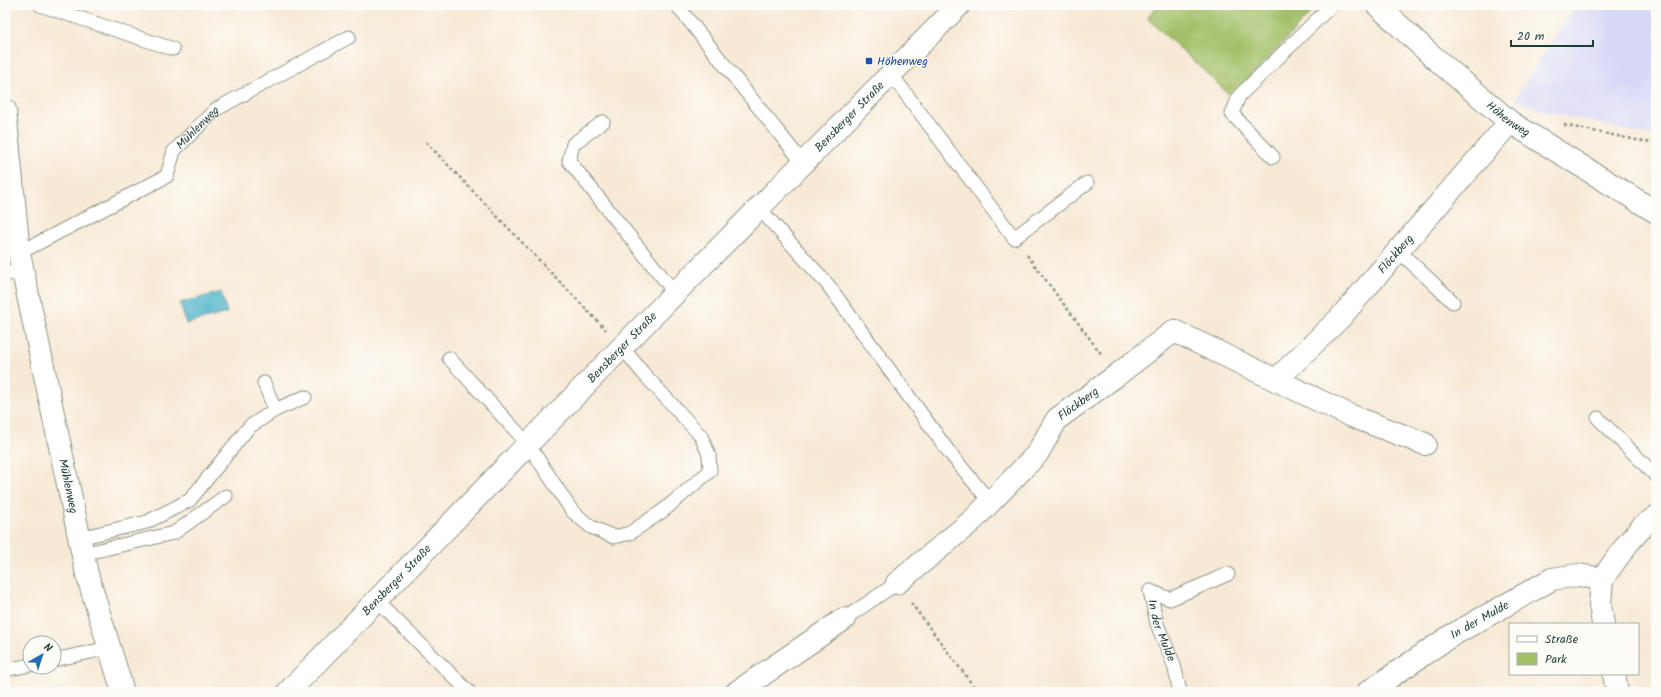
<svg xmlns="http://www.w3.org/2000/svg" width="1661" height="697" font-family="Kalam,sans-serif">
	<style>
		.built { fill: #d7d7f8 }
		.green { fill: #a3c067; stroke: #617e4e }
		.water { fill: #4bb2c9; stroke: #35787e }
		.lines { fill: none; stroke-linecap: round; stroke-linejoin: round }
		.lane-casing { stroke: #8b9384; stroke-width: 15 }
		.street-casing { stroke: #8b9384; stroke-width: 24 }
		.secondary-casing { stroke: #8b9384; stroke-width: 24 }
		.path { stroke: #8b9384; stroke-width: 2.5; stroke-dasharray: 3 3; stroke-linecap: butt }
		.lane { stroke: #fff; stroke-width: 13 }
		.street { stroke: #fff; stroke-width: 22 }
		.secondary { stroke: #fff; stroke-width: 22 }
		.transit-dot { fill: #1a4fb4; stroke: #fdfcf7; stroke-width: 1.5 }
		.labels { text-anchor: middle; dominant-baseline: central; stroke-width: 3; stroke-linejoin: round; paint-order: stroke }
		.transit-label { font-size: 12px; fill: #164399; stroke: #fdfcf7; text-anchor: start }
		.street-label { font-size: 12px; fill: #1f3d34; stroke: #fdfcf7 }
	</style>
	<rect width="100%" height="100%" fill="#fdfcf7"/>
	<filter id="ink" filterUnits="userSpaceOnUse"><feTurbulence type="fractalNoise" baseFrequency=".025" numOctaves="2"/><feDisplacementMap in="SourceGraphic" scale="8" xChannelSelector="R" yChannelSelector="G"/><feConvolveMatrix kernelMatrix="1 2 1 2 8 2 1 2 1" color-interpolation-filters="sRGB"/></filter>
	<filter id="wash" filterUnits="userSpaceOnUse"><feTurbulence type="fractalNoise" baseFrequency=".012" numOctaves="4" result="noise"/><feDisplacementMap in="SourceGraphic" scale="16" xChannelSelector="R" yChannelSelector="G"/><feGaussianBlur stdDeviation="0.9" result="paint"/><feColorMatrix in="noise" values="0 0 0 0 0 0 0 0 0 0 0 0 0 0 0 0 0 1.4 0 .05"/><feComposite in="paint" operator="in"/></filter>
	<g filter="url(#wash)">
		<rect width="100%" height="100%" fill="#f7e9d5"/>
		<path class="built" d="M1575 5H1656V137L1544 111 1515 100Z"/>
		<path class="green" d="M1159 5H1318L1232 97 1147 18Z"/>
		<path class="water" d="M221 292 227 313 186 324 180 303Z"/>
	</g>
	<g filter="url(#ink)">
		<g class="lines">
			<defs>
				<g id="lane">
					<path d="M40 5 173 49"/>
					<path d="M679 8 803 163"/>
					<path d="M891 74 1014 238 1087 183"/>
					<path d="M603 122 573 144 569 161 675 293"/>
					<path d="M1273 157 1232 114 1239 96 1332 5"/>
					<path d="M759 208 828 285 949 452 990 502"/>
					<path d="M1398 250 1453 302"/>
					<path id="s1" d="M19 253 167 176 174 151 215 110 349 37"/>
					<path d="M5 271 25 278"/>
					<path d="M449 358 528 444 572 511 591 527 614 537 630 533 664 510 710 471 709 455 701 436 643 373 622 347"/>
					<path d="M264 383 275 410"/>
					<path d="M1598 418 1656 476"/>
					<path d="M79 538 147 522 190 500 249 427 275 410 305 397"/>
					<path d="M82 554 174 533 226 496"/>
					<path id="s2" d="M1150 591 1157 624 1174 665 1180 692"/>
					<path d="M1150 591 1170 599 1228 574"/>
					<path d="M376 600 469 692"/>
					<path d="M844 619 897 583"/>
					<path d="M54 660 109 648"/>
					<path d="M5 670 30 665"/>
				</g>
				<g id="street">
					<path id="s3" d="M1377 5 1430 54 1510 122 1656 212"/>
					<path id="s4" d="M5 110 19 253 87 574 123 692"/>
					<path id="s5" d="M1276 380 1339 319 1510 122"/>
					<path id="s6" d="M897 583 973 520 1037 454 1057 419 1117 375 1174 331 1349 415 1425 444"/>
					<path d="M1603 624 1600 605 1602 579 1628 543 1643 526 1656 517"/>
					<path d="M1614 674 1617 692"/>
					<path d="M737 692 844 619"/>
					<path id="s7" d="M1368 692 1449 637 1552 579 1579 575 1602 579"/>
				</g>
				<g id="secondary">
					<path id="s8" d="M288 692 622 347 959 5"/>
				</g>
			</defs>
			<use href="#lane" class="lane-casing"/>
			<use href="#street" class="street-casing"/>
			<use href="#secondary" class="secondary-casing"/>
			<g class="path">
				<path d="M1564 125 1656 144"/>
				<path d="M426 142 606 330"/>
				<path d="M1027 255 1102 355"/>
				<path d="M911 603 978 692"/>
			</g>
			<use href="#lane" class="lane"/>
			<use href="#street" class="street"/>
			<use href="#secondary" class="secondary"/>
		</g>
	</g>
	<rect class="transit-dot" x="865" y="57" width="8" height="8" rx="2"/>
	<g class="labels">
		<g class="transit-label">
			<text x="877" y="61">Höhenweg</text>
		</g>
		<g class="street-label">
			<text stroke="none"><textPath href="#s8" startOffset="804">Bensberger Straße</textPath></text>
			<text stroke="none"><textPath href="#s3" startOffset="174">Höhenweg</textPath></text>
			<text stroke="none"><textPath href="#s1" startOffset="226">Mühlenweg</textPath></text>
			<text stroke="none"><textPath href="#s5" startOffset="174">Flöckberg</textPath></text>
			<text stroke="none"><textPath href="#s8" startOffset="480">Bensberger Straße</textPath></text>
			<text stroke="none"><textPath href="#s6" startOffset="257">Flöckberg</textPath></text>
			<text stroke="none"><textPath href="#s4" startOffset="382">Mühlenweg</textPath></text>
			<text stroke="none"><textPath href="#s8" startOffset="156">Bensberger Straße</textPath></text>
			<text stroke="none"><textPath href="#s7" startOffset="133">In der Mulde</textPath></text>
			<text stroke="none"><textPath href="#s2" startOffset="41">In der Mulde</textPath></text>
		</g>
	</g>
	<rect width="1661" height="697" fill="none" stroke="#fdfcf7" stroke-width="20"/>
	<rect x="1509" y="623" width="130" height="52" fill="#fdfcf7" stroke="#a4b0a9"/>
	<rect x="1517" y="636" width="20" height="6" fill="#ffffff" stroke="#a4b0a9"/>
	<text x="1545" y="643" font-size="12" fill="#1f3d34">Straße</text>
	<rect x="1517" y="653" width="20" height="12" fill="#a3c067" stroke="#a4b0a9"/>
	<text x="1545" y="663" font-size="12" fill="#1f3d34">Park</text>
	<g transform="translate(42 655) rotate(39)"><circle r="19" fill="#fdfcf7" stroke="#a4b0a9"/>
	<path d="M0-3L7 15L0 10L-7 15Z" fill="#1f6fb2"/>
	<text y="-6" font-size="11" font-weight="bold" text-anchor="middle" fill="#1f3d34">N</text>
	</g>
	<path d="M1511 40v6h82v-6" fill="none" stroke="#1f3d34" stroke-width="2"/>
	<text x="1517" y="40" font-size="12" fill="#1f3d34" stroke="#fdfcf7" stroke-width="3" paint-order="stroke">20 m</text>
</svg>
